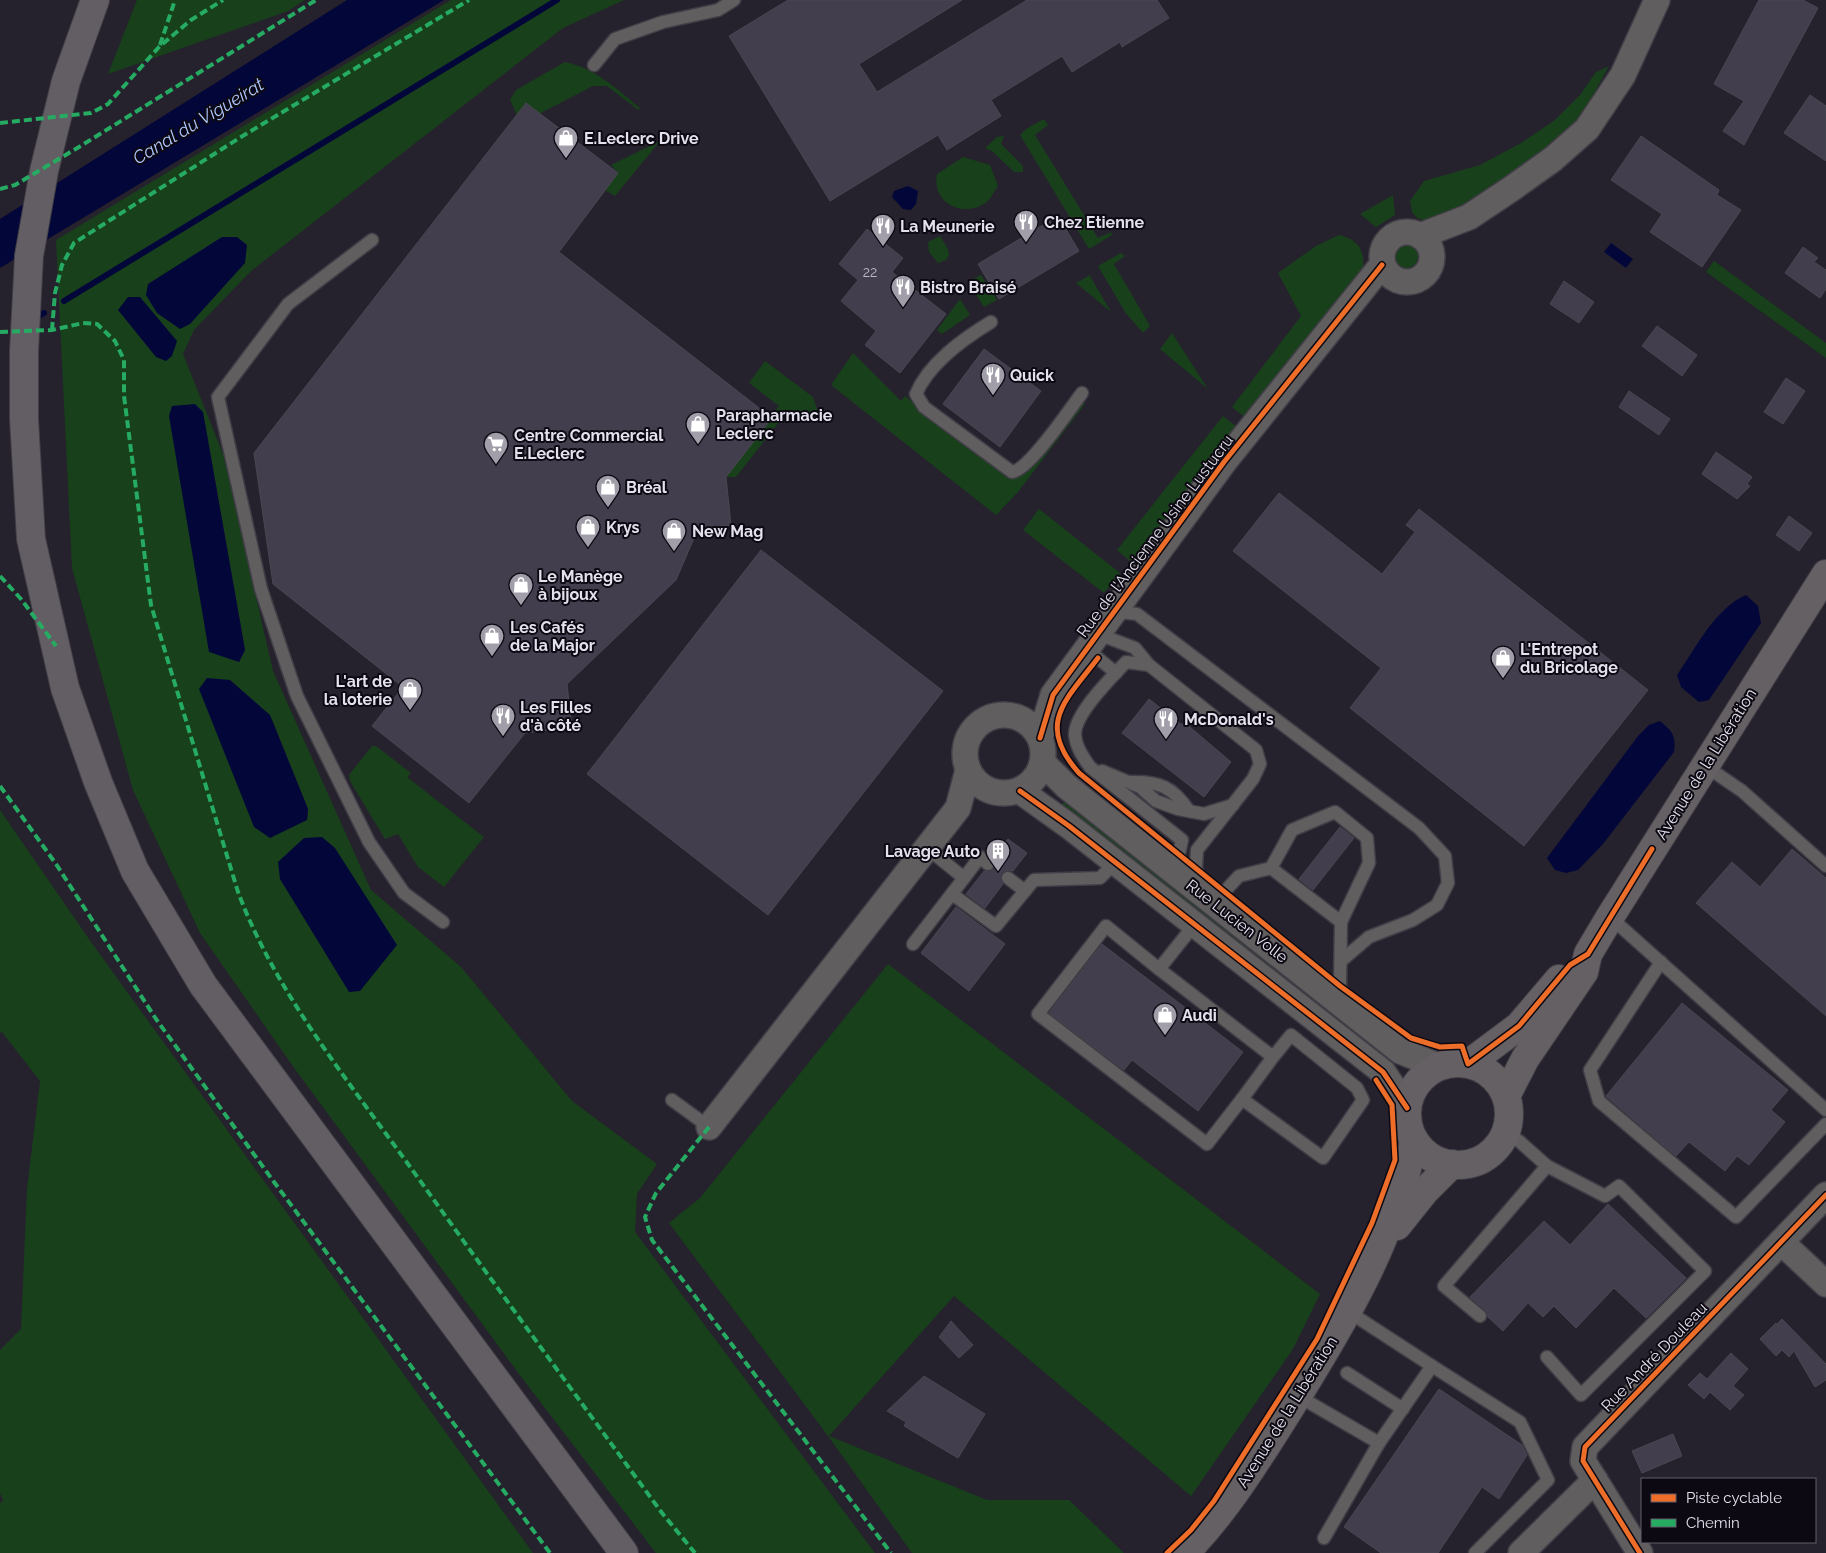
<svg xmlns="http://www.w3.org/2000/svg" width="1826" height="1553" font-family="Raleway,sans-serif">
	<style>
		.green { fill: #18401b; fill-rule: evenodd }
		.water { fill: #030639 }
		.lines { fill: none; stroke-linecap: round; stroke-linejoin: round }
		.stream { stroke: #030639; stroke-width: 6 }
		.building { fill: #423e4e; stroke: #494750 }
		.service-casing { stroke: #413e47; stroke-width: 15 }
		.minor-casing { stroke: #413e47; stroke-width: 28 }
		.secondary-casing { stroke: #413e47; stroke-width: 30 }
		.primary-casing { stroke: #413e47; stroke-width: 30 }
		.service { stroke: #615e5f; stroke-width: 12 }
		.minor { stroke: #615e5f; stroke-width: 25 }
		.secondary { stroke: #656063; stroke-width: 28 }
		.primary { stroke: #635e63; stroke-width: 28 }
		.quiet { stroke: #26ab63; stroke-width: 4; stroke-dasharray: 8 4; stroke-linecap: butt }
		.cycleway-casing { stroke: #0c0912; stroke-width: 8 }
		.cycleway { stroke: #ee6e29; stroke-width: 5 }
		.labels { text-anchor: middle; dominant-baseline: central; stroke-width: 4; stroke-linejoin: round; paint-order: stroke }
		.number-label { font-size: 14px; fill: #bcb8c6 }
		.poi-label { font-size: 16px; font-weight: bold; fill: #e4e1ee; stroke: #0c0912; text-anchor: start }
		.street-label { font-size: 16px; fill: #e4e1ee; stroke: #0c0912 }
		.water-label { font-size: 18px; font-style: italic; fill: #aec8fe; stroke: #0c0912 }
	</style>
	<rect width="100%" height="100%" fill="#25222d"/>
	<g class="green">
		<path d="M137 0H305L288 11 108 74Z"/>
		<path d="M451 0H624L563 28 251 271 194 330 183 354 223 454 273 671 371 890 461 967 572 1101 657 1164 637 1194 635 1232 875 1553H656L522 1378 292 1065 200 933 133 790 72 568 56 240ZM203 412 245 650 239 662ZM270 715 308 809 307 820Z"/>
		<path d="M565 62C595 68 617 89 640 108L638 110 607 86H593L539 114 517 115 510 100 516 90Z"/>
		<path d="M1609 66 1583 113 1554 144 1459 212 1432 223 1417 218 1412 212 1410 201 1424 181 1480 165 1521 143 1555 120 1580 95 1596 72Z"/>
		<path d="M1044 119 1048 125 1035 135 1098 238 1111 232 1112 235 1089 249 1020 135 1026 129Z"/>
		<path d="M1004 136 1001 144 1023 166V172H1014L992 151 985 148 997 137Z"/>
		<path d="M660 141 615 196 605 190 618 173 611 165Z"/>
		<path d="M963 157 990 165 998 186C995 190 992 196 989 200 967 220 931 205 937 174Z"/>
		<path d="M1393 195 1395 215 1376 227 1360 214Z"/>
		<path d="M1339 235C1359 240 1365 250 1363 270L1247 419 1232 407 1301 316 1278 273 1316 246Z"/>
		<path d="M940 236 948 249 949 255 946 260 938 263 929 252 928 242Z"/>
		<circle cx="1406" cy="256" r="12"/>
		<path d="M1121 253 1125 256 1114 264 1150 326 1143 333 1125 312 1098 266Z"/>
		<path d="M1714 261 1826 343V358L1706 272Z"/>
		<path d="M981 275 997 300 984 307 968 282Z"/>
		<path d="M1090 275V276L1111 312 1076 283Z"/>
		<path d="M960 299 970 315 942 334 937 330Z"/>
		<path d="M1172 333 1208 389 1160 349Z"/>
		<path d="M853 353 901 401 905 396 1009 477 1023 475 1080 400 1085 404 1018 492 996 515 831 385Z"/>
		<path d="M765 361 813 397 817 409 816 420 803 411 795 419 786 413 736 477H726L779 406 749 383Z"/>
		<path d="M1223 416 1238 428 1131 562 1117 550Z"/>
		<path d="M1039 509 1120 573 1104 593 1023 530Z"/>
		<path d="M372 746H376L411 773 407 777 484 837 444 887 418 867 398 834 385 839 350 781 349 775Z"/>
		<path d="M1067 796 1392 1051 1386 1061 1061 807Z"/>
		<path d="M0 810 91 942 533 1553H0V1503L3 1501 0 1493V1350L21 1329 27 1189 40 1081 2 1032 0 1033Z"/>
		<path d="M888 964 1320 1294 1293 1349 1191 1496 954 1296 829 1436 987 1500H1069L1124 1553H912L828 1436 669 1223 700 1198Z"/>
	</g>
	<g class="water">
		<path d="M347 0H444L0 268V219Z"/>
		<path d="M908 186 918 191 916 204 911 210 903 209 892 197 894 191Z"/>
		<path d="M222 237H237L247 245 245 263 190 324 180 329 157 313 146 295 148 284Z"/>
		<path d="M1611 243 1633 259 1626 268 1604 252Z"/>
		<path d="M128 297H140L177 341 172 356 166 361 156 357 118 310Z"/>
		<path d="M195 404 203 412 245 650 239 662 209 652 169 416 172 406Z"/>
		<path d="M1746 595 1758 606 1761 623 1709 700 1699 702 1681 687 1677 675C1696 648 1715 608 1746 595Z"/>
		<path d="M207 678 230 680 270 715 308 809 307 820 270 838 254 827 199 689Z"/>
		<path d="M1660 721C1672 731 1676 735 1674 752L1603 844 1578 870 1566 873 1555 870 1547 858 1638 736 1649 725Z"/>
		<path d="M322 837 335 848 397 945 360 991 349 992 280 879 278 862 304 838Z"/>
	</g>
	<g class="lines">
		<g class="stream">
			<path d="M64 301 557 0"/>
			<path d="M32 320 44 313"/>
		</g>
	</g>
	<g class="building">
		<path d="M788 0H962L859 64 877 92 1027 0H1157L1169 18 1122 47 1120 42 1072 72 1062 56 991 100 1001 116 947 150 938 135 830 201 729 36Z"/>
		<path d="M1759 0H1803L1818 8 1744 145 1723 131 1744 101 1714 84Z"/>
		<path d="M1810 95 1826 106V161L1784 133Z"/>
		<path d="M526 103 618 173 559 252 772 418 726 477 731 525 698 529 676 580 567 684 572 727 525 733 469 803 372 726 403 687 273 584 254 453Z"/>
		<path d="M1641 136 1719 190 1717 195 1741 210 1702 267 1650 232 1662 214 1611 180Z"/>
		<path d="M1058 216 1079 251 999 299 978 264Z"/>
		<path d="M867 229 903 258 892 272 946 314 900 373 865 345 876 331 841 301 858 280 839 264Z"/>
		<path d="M1803 247 1818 258 1814 262 1826 270V289L1820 298 1785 273Z"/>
		<path d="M1564 281 1594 302 1579 323 1550 304Z"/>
		<path d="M1657 326 1697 355 1682 376 1642 346Z"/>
		<path d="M984 349 1041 391 1000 447 943 404Z"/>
		<path d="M1786 378 1805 391 1783 424 1764 412Z"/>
		<path d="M1629 391 1670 419 1659 435 1619 407Z"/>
		<path d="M1716 452 1752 477 1747 484 1750 486 1737 499 1702 474Z"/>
		<path d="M1279 493 1382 574 1415 532 1406 525 1419 509 1648 690 1524 846 1350 708 1381 668 1233 551Z"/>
		<path d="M1789 516 1812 533 1799 551 1776 535Z"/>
		<path d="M761 550 943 691 768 915 587 774Z"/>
		<path d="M1149 699 1182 725 1184 722 1231 762 1204 797 1122 733Z"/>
		<path d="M1340 827 1354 838 1313 890 1299 879Z"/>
		<path d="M1008 839 1027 853 1013 871 1009 870 1002 873 1000 877 1003 884 985 908 966 894 984 871 990 872 994 869 996 862 993 858Z"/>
		<path d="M1792 849 1826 878V1016L1696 903 1732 862 1760 887Z"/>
		<path d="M956 907 1005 944 969 991 921 953Z"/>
		<path d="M1102 944 1243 1052 1198 1111 1132 1060 1124 1070 1049 1013Z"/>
		<path d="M1682 1003 1788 1090 1771 1110 1785 1122 1749 1165 1737 1156 1725 1171 1689 1142 1676 1156 1606 1096Z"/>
		<path d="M1608 1204 1686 1278 1646 1318 1614 1288 1576 1328 1554 1306 1543 1317 1528 1303 1503 1331 1488 1317 1485 1310 1470 1297 1544 1221 1570 1245Z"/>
		<path d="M1782 1319 1826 1364V1380L1815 1387 1794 1351 1789 1357 1782 1350 1776 1356 1760 1339 1776 1323 1779 1326 1778 1323Z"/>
		<path d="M951 1321 973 1345 959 1358 939 1337Z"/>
		<path d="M1731 1353 1748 1369 1733 1386 1744 1395 1730 1410 1710 1392 1704 1399 1688 1385 1700 1373 1707 1379Z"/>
		<path d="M924 1376 985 1414 958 1458 904 1426 906 1422 887 1411Z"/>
		<path d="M1439 1389 1522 1445 1527 1455 1499 1499 1482 1487 1438 1553H1381L1344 1527Z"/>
		<path d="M1673 1434 1682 1456 1642 1473 1632 1451Z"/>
	</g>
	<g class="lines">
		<defs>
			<g id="service">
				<path d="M594 65 615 39 663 22 718 10 734 0"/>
				<path d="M372 240 288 304 218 397 261 589 297 696 369 842 404 893 443 922"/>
				<path d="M991 322C963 339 929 363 916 394L924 407 1012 472C1030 469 1069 410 1082 393"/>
				<path d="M1115 616 1120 612 1137 614 1419 828 1445 856 1448 883 1437 905 1413 920 1369 937 1341 961"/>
				<path d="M1098 634 1135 648 1149 665"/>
				<path d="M1087 649 1116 673"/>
				<path d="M1704 765 1742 791 1826 866"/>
				<path d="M1102 771 1140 787 1156 801 1178 809 1204 814 1233 805"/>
				<path d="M1130 782C1159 781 1173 787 1189 811"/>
				<path d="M1169 867 1179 854 1182 840 1090 767C1083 757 1076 747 1075 735 1074 714 1112 677 1126 662L1149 665 1256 750 1260 764 1253 779 1197 850 1196 867 1201 889"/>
				<path d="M1271 868 1292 830 1335 812 1367 838 1369 863 1341 922"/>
				<path d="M964 878 980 857 988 864"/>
				<path d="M1008 878 1025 891"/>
				<path d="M952 894 996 926 1034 880 1100 878 1116 862"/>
				<path d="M1209 899 1225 891 1239 876 1271 868 1341 922 1340 986 1347 1003"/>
				<path d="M1610 917 1826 1110"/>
				<path d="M1195 924 1159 969 1273 1057 1242 1099 1323 1158 1363 1100 1357 1088 1291 1035 1273 1057"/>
				<path d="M913 944 964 878 927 848"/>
				<path d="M1661 962 1590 1070 1599 1101 1736 1217 1826 1124"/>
				<path d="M1159 969 1106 926 1038 1014 1207 1144 1242 1099"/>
				<path d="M672 1100 709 1127"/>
				<path d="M1547 1166 1605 1196 1619 1186 1705 1271 1581 1395 1547 1357"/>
				<path d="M1480 1316 1444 1286 1547 1166 1519 1141 1505 1132"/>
				<path d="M1432 1366 1520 1422 1548 1480 1475 1553"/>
				<path d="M1347 1373 1403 1409"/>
				<path d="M1298 1396 1379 1443 1432 1366 1349 1312"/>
				<path d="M1324 1538 1379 1443"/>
			</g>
			<g id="minor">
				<circle cx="1407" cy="257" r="25"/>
				<path d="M1420 236 1469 217 1511 189 1553 159 1587 129 1623 75 1657 0"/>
				<circle cx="1004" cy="754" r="39"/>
				<path d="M1040 738 1053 695 1224 462 1382 265"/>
				<path d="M1043 763 1066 786 1400 1051 1438 1066"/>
				<path d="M1020 791 1069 826 1383 1072 1407 1108"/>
				<path d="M709 1127 958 808 968 770"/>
				<path d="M1781 1242 1826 1284"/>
				<path d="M1521 1553 1595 1480"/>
				<path d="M1640 1553 1583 1461 1585 1447 1826 1195"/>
			</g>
			<g id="secondary">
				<circle cx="1458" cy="1114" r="51"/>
				<path d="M1468 1064 1519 1026 1559 979"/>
				<path d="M1506 1096 1525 1059 1584 972 1588 954 1610 917 1826 574"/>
				<path d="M1397 1226 1425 1191 1452 1164"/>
				<path d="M1185 1553C1226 1511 1256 1462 1287 1413 1341 1327 1393 1241 1414 1140"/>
			</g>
			<path id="primary" d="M95 0 66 81 44 171 29 256 24 351V419L31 539 65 688 98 782 135 871 203 985 624 1553"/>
		</defs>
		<use href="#service" class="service-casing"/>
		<use href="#minor" class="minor-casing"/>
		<use href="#secondary" class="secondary-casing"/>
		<use href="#primary" class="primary-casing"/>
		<use href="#service" class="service"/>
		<use href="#minor" class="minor"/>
		<use href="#secondary" class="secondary"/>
		<use href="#primary" class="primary"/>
		<g class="quiet">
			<path d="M160 45 175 0"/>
			<path d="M0 123 91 113 108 104 159 47 191 20 223 0"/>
			<path d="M0 189 15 185 79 147 316 0"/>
			<path d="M52 330 55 293 62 265 74 243 241 137 469 0"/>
			<path d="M0 332 52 330 83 323 97 324 115 341 124 360V396L151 605 238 892C275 991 346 1078 408 1164 492 1281 577 1397 662 1513L695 1553"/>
			<path d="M0 576 21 599 56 646"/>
			<path d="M0 786 56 864 156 1019 274 1182 550 1553"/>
			<path d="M709 1127 656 1193 645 1217 652 1240 891 1553"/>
		</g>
		<defs>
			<g id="cycleway">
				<path d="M1098 658C1066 700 1035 724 1079 773L1340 986 1411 1038 1440 1047 1462 1046 1468 1064 1519 1026 1570 965 1588 954 1652 849"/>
				<path d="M1040 738 1053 695 1224 462 1382 265"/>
				<path d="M1020 791 1069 826 1383 1072 1407 1108"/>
				<path d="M1167 1553 1191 1530 1214 1501 1317 1339 1372 1223 1395 1160 1392 1105 1376 1080"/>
				<path d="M1640 1553 1583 1461 1585 1447 1826 1195"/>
			</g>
		</defs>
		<use href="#cycleway" class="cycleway-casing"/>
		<use href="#cycleway" class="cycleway"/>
	</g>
	<defs>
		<symbol id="shop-pin" viewBox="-11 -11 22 30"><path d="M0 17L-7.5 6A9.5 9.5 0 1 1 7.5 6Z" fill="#a19eaa" stroke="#0c0912"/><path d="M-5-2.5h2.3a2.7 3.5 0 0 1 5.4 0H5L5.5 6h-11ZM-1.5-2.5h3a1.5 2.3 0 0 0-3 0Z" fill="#fff"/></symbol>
		<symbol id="restaurant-pin" viewBox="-11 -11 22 30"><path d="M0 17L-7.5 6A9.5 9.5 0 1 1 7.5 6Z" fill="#a19eaa" stroke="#0c0912"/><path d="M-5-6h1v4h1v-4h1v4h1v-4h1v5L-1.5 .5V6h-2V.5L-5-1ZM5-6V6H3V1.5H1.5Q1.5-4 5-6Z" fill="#fff"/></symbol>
		<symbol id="supermarket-pin" viewBox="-11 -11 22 30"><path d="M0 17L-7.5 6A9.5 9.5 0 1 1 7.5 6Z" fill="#a19eaa" stroke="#0c0912"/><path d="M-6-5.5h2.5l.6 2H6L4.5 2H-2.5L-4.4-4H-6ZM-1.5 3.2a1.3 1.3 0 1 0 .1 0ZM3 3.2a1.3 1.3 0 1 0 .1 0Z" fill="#fff"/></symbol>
		<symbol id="building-pin" viewBox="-11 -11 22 30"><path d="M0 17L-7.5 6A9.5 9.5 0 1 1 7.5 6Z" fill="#a19eaa" stroke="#0c0912"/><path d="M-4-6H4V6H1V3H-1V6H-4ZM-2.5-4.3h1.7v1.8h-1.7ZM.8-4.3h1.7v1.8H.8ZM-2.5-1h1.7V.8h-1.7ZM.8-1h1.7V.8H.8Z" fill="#fff"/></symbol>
	</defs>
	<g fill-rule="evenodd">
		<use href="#shop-pin" x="552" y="124" width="28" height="38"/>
		<use href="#restaurant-pin" x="1012" y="208" width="28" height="38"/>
		<use href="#restaurant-pin" x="869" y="212" width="28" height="38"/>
		<use href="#restaurant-pin" x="889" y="273" width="28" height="38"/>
		<use href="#restaurant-pin" x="979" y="361" width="28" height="38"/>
		<use href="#shop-pin" x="684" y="410" width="28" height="38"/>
		<use href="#supermarket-pin" x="482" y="430" width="28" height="38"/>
		<use href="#shop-pin" x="594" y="473" width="28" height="38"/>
		<use href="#shop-pin" x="574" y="513" width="28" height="38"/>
		<use href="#shop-pin" x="660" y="517" width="28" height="38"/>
		<use href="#shop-pin" x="507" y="571" width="28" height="38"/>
		<use href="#shop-pin" x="478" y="622" width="28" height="38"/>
		<use href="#shop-pin" x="1489" y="644" width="28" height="38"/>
		<use href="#shop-pin" x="396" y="676" width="28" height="38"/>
		<use href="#restaurant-pin" x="489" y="702" width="28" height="38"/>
		<use href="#restaurant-pin" x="1152" y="705" width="28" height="38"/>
		<use href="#building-pin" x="984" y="837" width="28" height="38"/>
		<use href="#shop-pin" x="1151" y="1001" width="28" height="38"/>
	</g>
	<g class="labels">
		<g class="number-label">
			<text x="870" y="272">22</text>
		</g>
		<g class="poi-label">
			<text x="584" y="138">E.Leclerc Drive</text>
			<text x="1044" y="222">Chez Etienne</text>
			<text x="900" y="226">La Meunerie</text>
			<text x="920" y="287">Bistro Braisé</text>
			<text x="1010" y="375">Quick</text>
			<text x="716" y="415">Parapharmacie<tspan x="716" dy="18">Leclerc</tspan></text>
			<text x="514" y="435">Centre Commercial<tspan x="514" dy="18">E.Leclerc</tspan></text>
			<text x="626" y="487">Bréal</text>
			<text x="606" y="527">Krys</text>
			<text x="692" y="531">New Mag</text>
			<text x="538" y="576">Le Manège<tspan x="538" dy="18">à bijoux</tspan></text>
			<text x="510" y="627">Les Cafés<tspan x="510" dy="18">de la Major</tspan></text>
			<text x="1520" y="649">L'Entrepot<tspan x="1520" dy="18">du Bricolage</tspan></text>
			<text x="392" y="681" text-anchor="end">L'art de<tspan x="392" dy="18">la loterie</tspan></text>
			<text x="520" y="707">Les Filles<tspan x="520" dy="18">d'à côté</tspan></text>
			<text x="1184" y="719">McDonald's</text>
			<text x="980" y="851" text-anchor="end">Lavage Auto</text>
			<text x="1182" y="1015">Audi</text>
		</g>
		<g class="street-label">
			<text transform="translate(1155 536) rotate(-53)">Rue de l'Ancienne Usine Lustucru</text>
			<text transform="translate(1706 764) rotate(-58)">Avenue de la Libération</text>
			<text transform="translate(1237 921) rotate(38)">Rue Lucien Volle</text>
			<text transform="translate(1654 1357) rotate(-46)">Rue André Douleau</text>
			<text transform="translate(1287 1412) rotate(-58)">Avenue de la Libération</text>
		</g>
		<g class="water-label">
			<text transform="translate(198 121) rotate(-31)">Canal du Vigueirat</text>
		</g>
	</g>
	<rect x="1641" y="1478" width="175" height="65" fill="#0c0912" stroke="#625f6a"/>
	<rect x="1651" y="1494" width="25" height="8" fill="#ee6e29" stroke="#625f6a"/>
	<text x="1686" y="1503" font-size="15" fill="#e4e1ee">Piste cyclable</text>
	<rect x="1651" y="1519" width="25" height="8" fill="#26ab63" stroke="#625f6a"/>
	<text x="1686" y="1528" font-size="15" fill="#e4e1ee">Chemin</text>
</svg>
